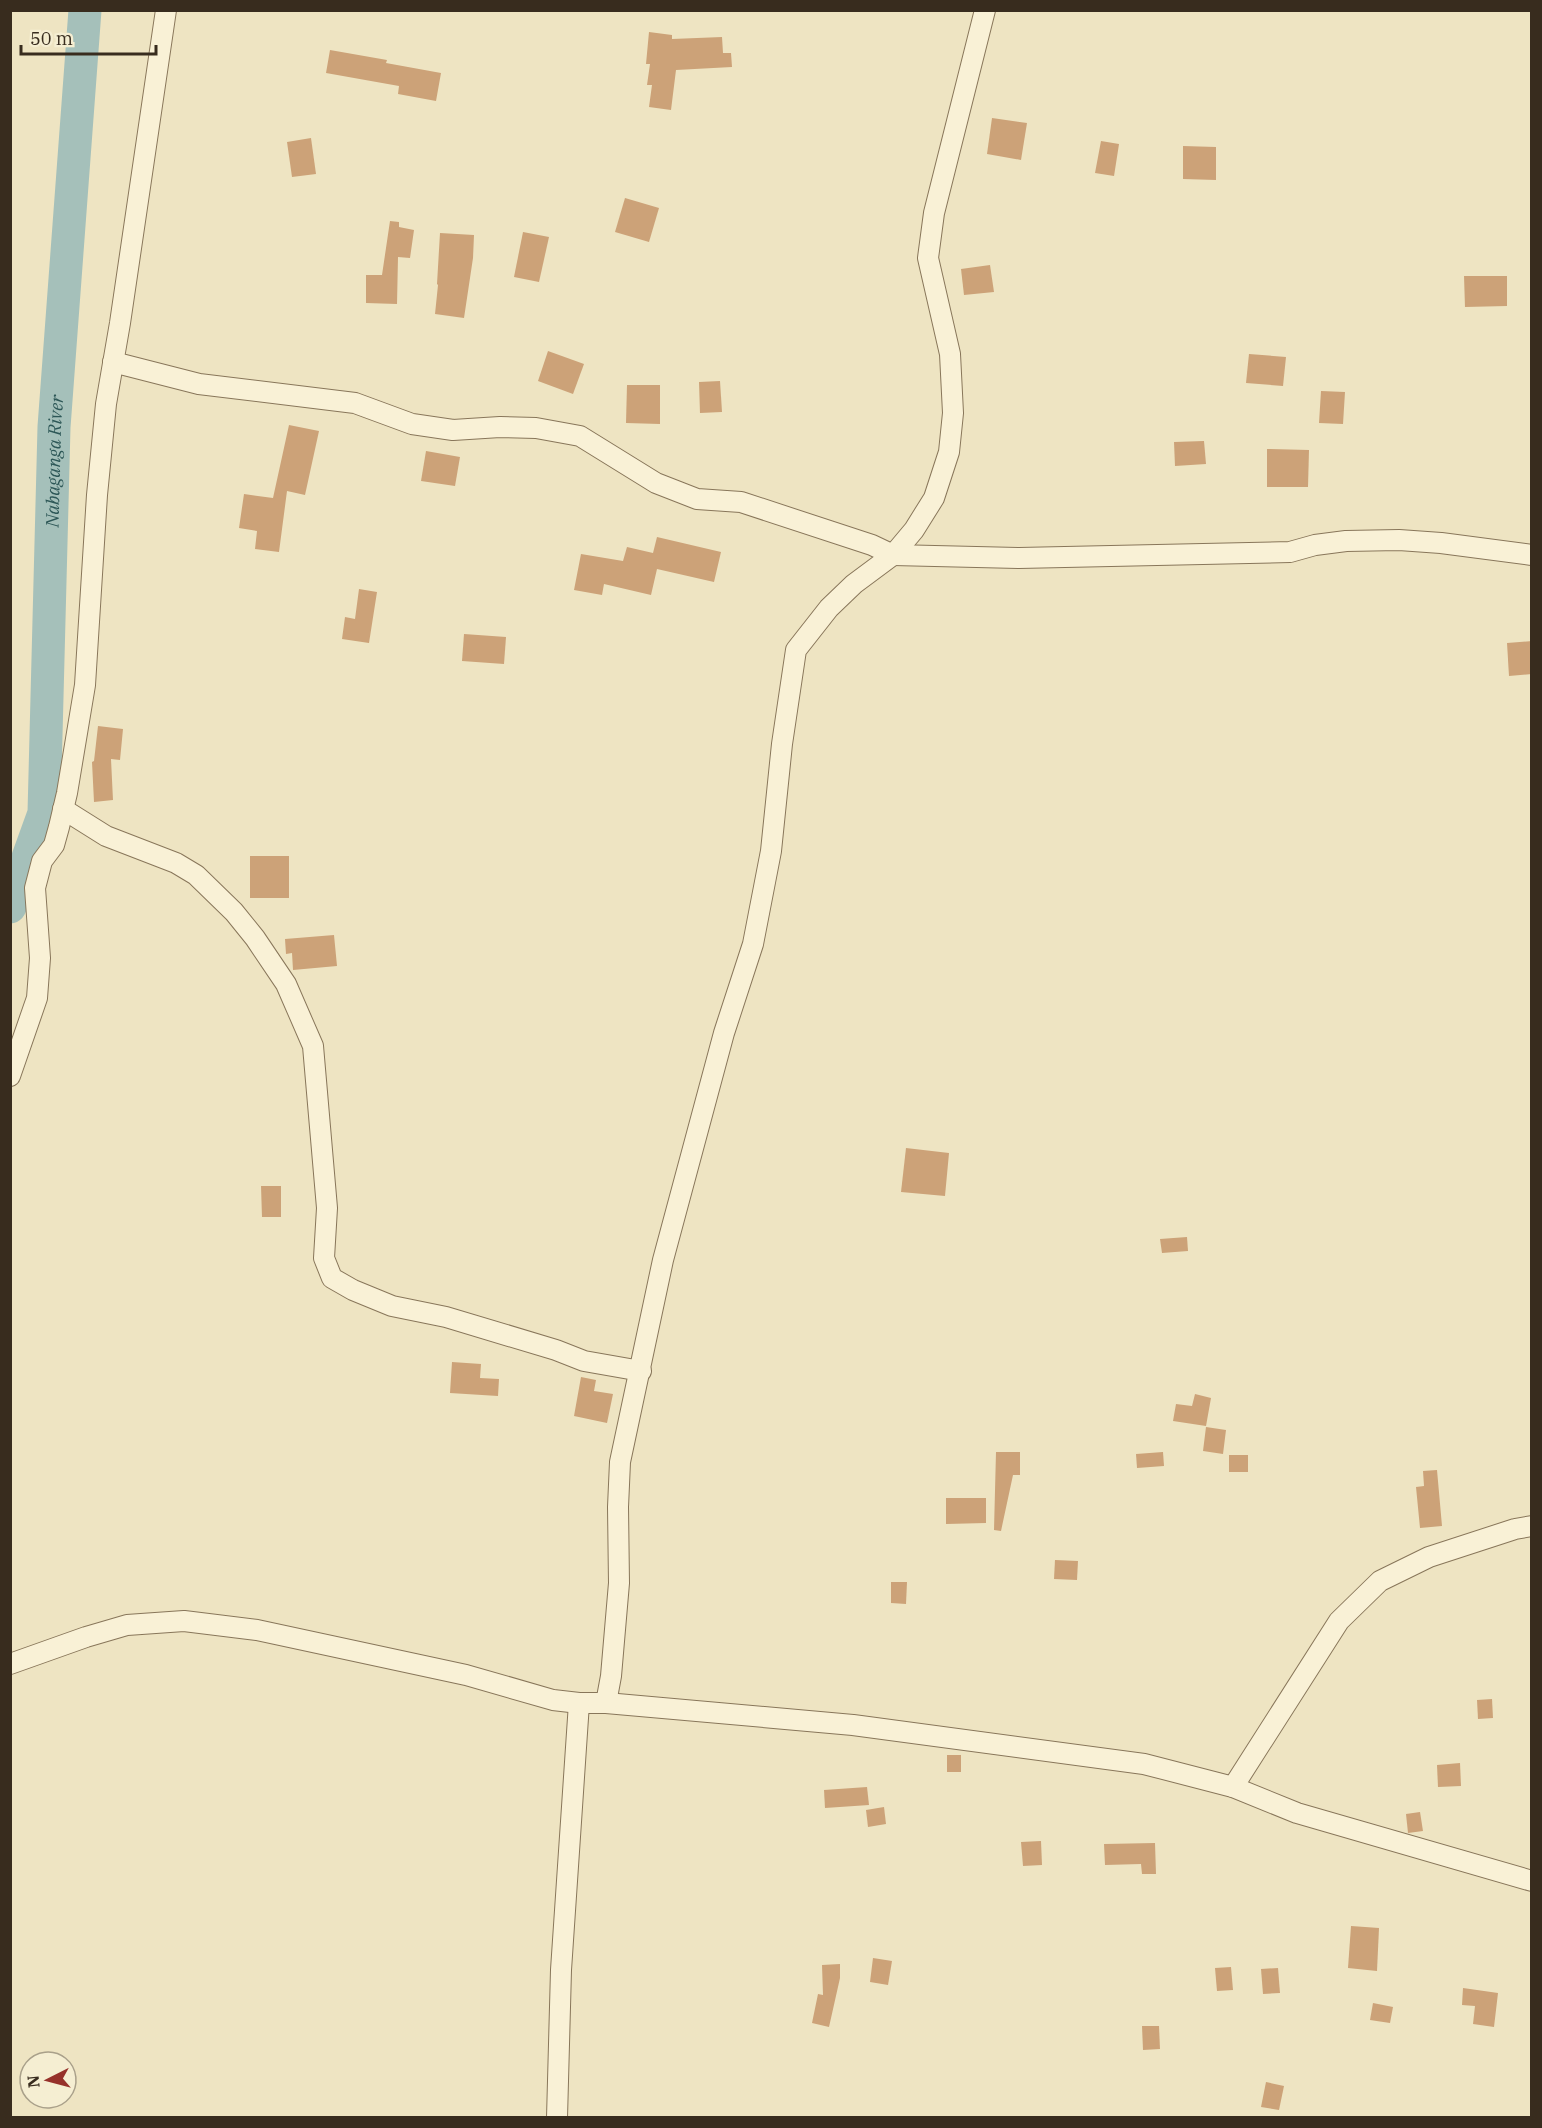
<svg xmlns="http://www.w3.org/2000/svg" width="1542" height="2128" font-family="'IBM Plex Serif',serif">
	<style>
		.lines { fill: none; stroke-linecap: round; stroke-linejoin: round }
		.river { stroke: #a5c0ba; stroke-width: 33 }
		.building { fill: #cca278 }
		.street-casing { stroke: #88765a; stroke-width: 22 }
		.street { stroke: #f9f1d6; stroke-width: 20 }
		.labels { text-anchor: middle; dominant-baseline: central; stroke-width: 4.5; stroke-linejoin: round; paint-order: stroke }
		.water-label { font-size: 18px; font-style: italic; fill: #2d5757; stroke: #f5eed2 }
	</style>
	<rect width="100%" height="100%" fill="#eee4c2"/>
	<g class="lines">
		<path class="river" id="s1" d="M10 907 44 813 54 427 85 10"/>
	</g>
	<g class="building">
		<path d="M649 32 672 35V39L722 37 723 53H731L732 67 676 70 671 110 649 107 652 85H647L650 64H646Z"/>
		<path d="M330 50 387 60 386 63 441 73 436 101 398 94 399 86 326 73Z"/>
		<path d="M992 118 1027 123 1021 160 987 154Z"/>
		<path d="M311 138 316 174 292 177 287 142Z"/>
		<path d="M1101 141 1119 144 1114 176 1095 173Z"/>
		<path d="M1183 146 1216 147V180L1183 179Z"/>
		<path d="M625 198 659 208 649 242 615 232Z"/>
		<path d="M390 221 399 222V227L414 230 410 258 398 257 397 304 366 303V275H382Z"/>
		<path d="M523 232 549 237 539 282 514 277Z"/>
		<path d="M440 233 474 235 473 258 464 318 435 314 438 285 437 284Z"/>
		<path d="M990 265 994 292 964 295 961 269Z"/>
		<path d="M1464 276H1507V306L1465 307Z"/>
		<path d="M548 351 584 364 573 394 538 381Z"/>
		<path d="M1249 354 1286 357 1283 386 1246 383Z"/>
		<path d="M720 381 722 412 700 413 699 382Z"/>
		<path d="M627 385H660V424L626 423Z"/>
		<path d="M1321 391 1345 392 1343 424 1319 423Z"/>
		<path d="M289 425 319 431 305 495 287 491 279 552 255 549 257 531 239 528 244 494 273 498Z"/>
		<path d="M1204 441 1206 464 1175 466 1174 442Z"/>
		<path d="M1267 449 1309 450 1308 487H1267Z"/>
		<path d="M426 451 460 457 455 486 421 481Z"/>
		<path d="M657 537 721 552 714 582 657 569 651 595 604 584 602 595 574 590 581 554 623 561 627 547 653 553Z"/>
		<path d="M359 589 377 592 369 643 342 639 345 617 355 619Z"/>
		<path d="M464 634 506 637 504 664 462 661Z"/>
		<path d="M1532 641V674L1509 676 1507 643Z"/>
		<path d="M98 726 123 729 120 760 111 759 113 800 94 802 92 762 94 761Z"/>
		<rect x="250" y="856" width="39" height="42"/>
		<path d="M334 935 337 966 293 970 292 953 286 954 285 939Z"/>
		<path d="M906 1148 949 1153 945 1196 901 1192Z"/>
		<path d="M261 1186H281V1217H262Z"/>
		<path d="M1187 1237 1188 1251 1162 1253 1160 1239Z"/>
		<path d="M452 1362 481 1364 480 1378 499 1379 498 1396 450 1393Z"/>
		<path d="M581 1377 596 1380 594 1391 613 1394 607 1423 574 1416Z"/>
		<path d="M1195 1394 1211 1398 1206 1426 1173 1421 1176 1404 1192 1406Z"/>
		<path d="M1206 1427 1226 1430 1223 1454 1203 1451Z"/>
		<path d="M996 1452H1020V1475H1013L1001 1531 994 1530Z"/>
		<path d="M1163 1452 1164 1466 1137 1468 1136 1454Z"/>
		<rect x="1229" y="1455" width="19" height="17"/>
		<path d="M1437 1470 1442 1526 1420 1528 1416 1487 1424 1486 1423 1471Z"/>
		<path d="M946 1498H986V1523L946 1524Z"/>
		<path d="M1055 1560 1078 1561 1077 1580 1054 1579Z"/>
		<path d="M891 1582H907L906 1604 891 1603Z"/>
		<path d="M1492 1699 1493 1718 1478 1719 1477 1700Z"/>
		<rect x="947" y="1755" width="14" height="17"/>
		<path d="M1460 1763 1461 1786 1438 1787 1437 1765Z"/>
		<path d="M867 1787 869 1805 825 1808 824 1790Z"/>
		<path d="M884 1807 886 1824 868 1827 866 1810Z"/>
		<path d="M1420 1812 1423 1831 1408 1833 1406 1814Z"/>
		<path d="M1041 1841 1042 1865 1023 1866 1021 1842Z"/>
		<path d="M1155 1843 1156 1874H1142L1141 1864 1105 1865 1104 1844Z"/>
		<path d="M1351 1926 1379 1928 1377 1971 1348 1968Z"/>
		<path d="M873 1958 892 1961 888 1985 870 1982Z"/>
		<path d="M840 1964V1978L829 2027 812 2023 818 1994 823 1995 822 1965Z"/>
		<path d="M1231 1967 1233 1990 1217 1991 1215 1968Z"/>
		<path d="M1278 1968 1280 1993 1263 1994 1261 1969Z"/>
		<path d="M1463 1988 1498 1993 1494 2027 1473 2024 1475 2006 1462 2005Z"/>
		<path d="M1373 2003 1393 2007 1390 2023 1370 2020Z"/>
		<path d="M1142 2026H1159L1160 2049 1143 2050Z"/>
		<path d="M1266 2082 1284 2086 1279 2110 1261 2107Z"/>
	</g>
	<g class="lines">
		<defs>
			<g id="street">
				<path d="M113 362 199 384 355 403 412 424 453 430 500 427 536 428 580 436 656 483 697 499 741 502 872 545 893 555 1019 558 1290 552 1315 545 1346 541 1399 540 1441 543 1532 555"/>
				<path d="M63 809 106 836 176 863 196 875 234 912 255 938 286 984 313 1046 327 1208 324 1258 332 1278 353 1290 392 1306 446 1317 556 1350 584 1361 641 1371"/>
				<path d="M10 1076 37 998 40 958 35 888 42 861 54 845 59 827 67 793 85 685 97 495 106 404 120 323 166 10"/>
				<path d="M10 1664 86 1637 127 1625 184 1621 257 1630 466 1675 553 1700 579 1703H606L853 1725 1144 1764 1233 1787 1297 1813 1532 1881"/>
				<path d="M606 1703 611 1676 619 1583 618 1507 620 1462 663 1260 724 1033 753 944 771 851 782 744 796 650 829 608 854 584 893 555 914 530 934 498 949 452 953 413 950 354 928 258 934 213 985 10"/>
				<path d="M1233 1787 1339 1621 1380 1581 1429 1557 1515 1529 1532 1526"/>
				<path d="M557 2118 561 1970 579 1703"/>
			</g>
		</defs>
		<use href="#street" class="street-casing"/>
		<use href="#street" class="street"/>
	</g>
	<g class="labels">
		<g class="water-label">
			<text stroke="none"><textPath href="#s1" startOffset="452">Nabaganga River</textPath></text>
		</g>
	</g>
	<rect width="1542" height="2128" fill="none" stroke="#382c1e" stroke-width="24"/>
	<g transform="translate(48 2080) rotate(264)"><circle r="28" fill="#f5eed2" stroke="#a9a08a" stroke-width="1.5"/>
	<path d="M0-4.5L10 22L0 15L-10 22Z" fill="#96312a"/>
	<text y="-9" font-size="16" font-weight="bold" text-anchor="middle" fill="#382c1e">N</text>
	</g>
	<path d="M21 45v9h135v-9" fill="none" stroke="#382c1e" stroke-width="3"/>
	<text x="30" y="45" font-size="18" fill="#382c1e" stroke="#f5eed2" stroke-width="4.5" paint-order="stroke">50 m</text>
</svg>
